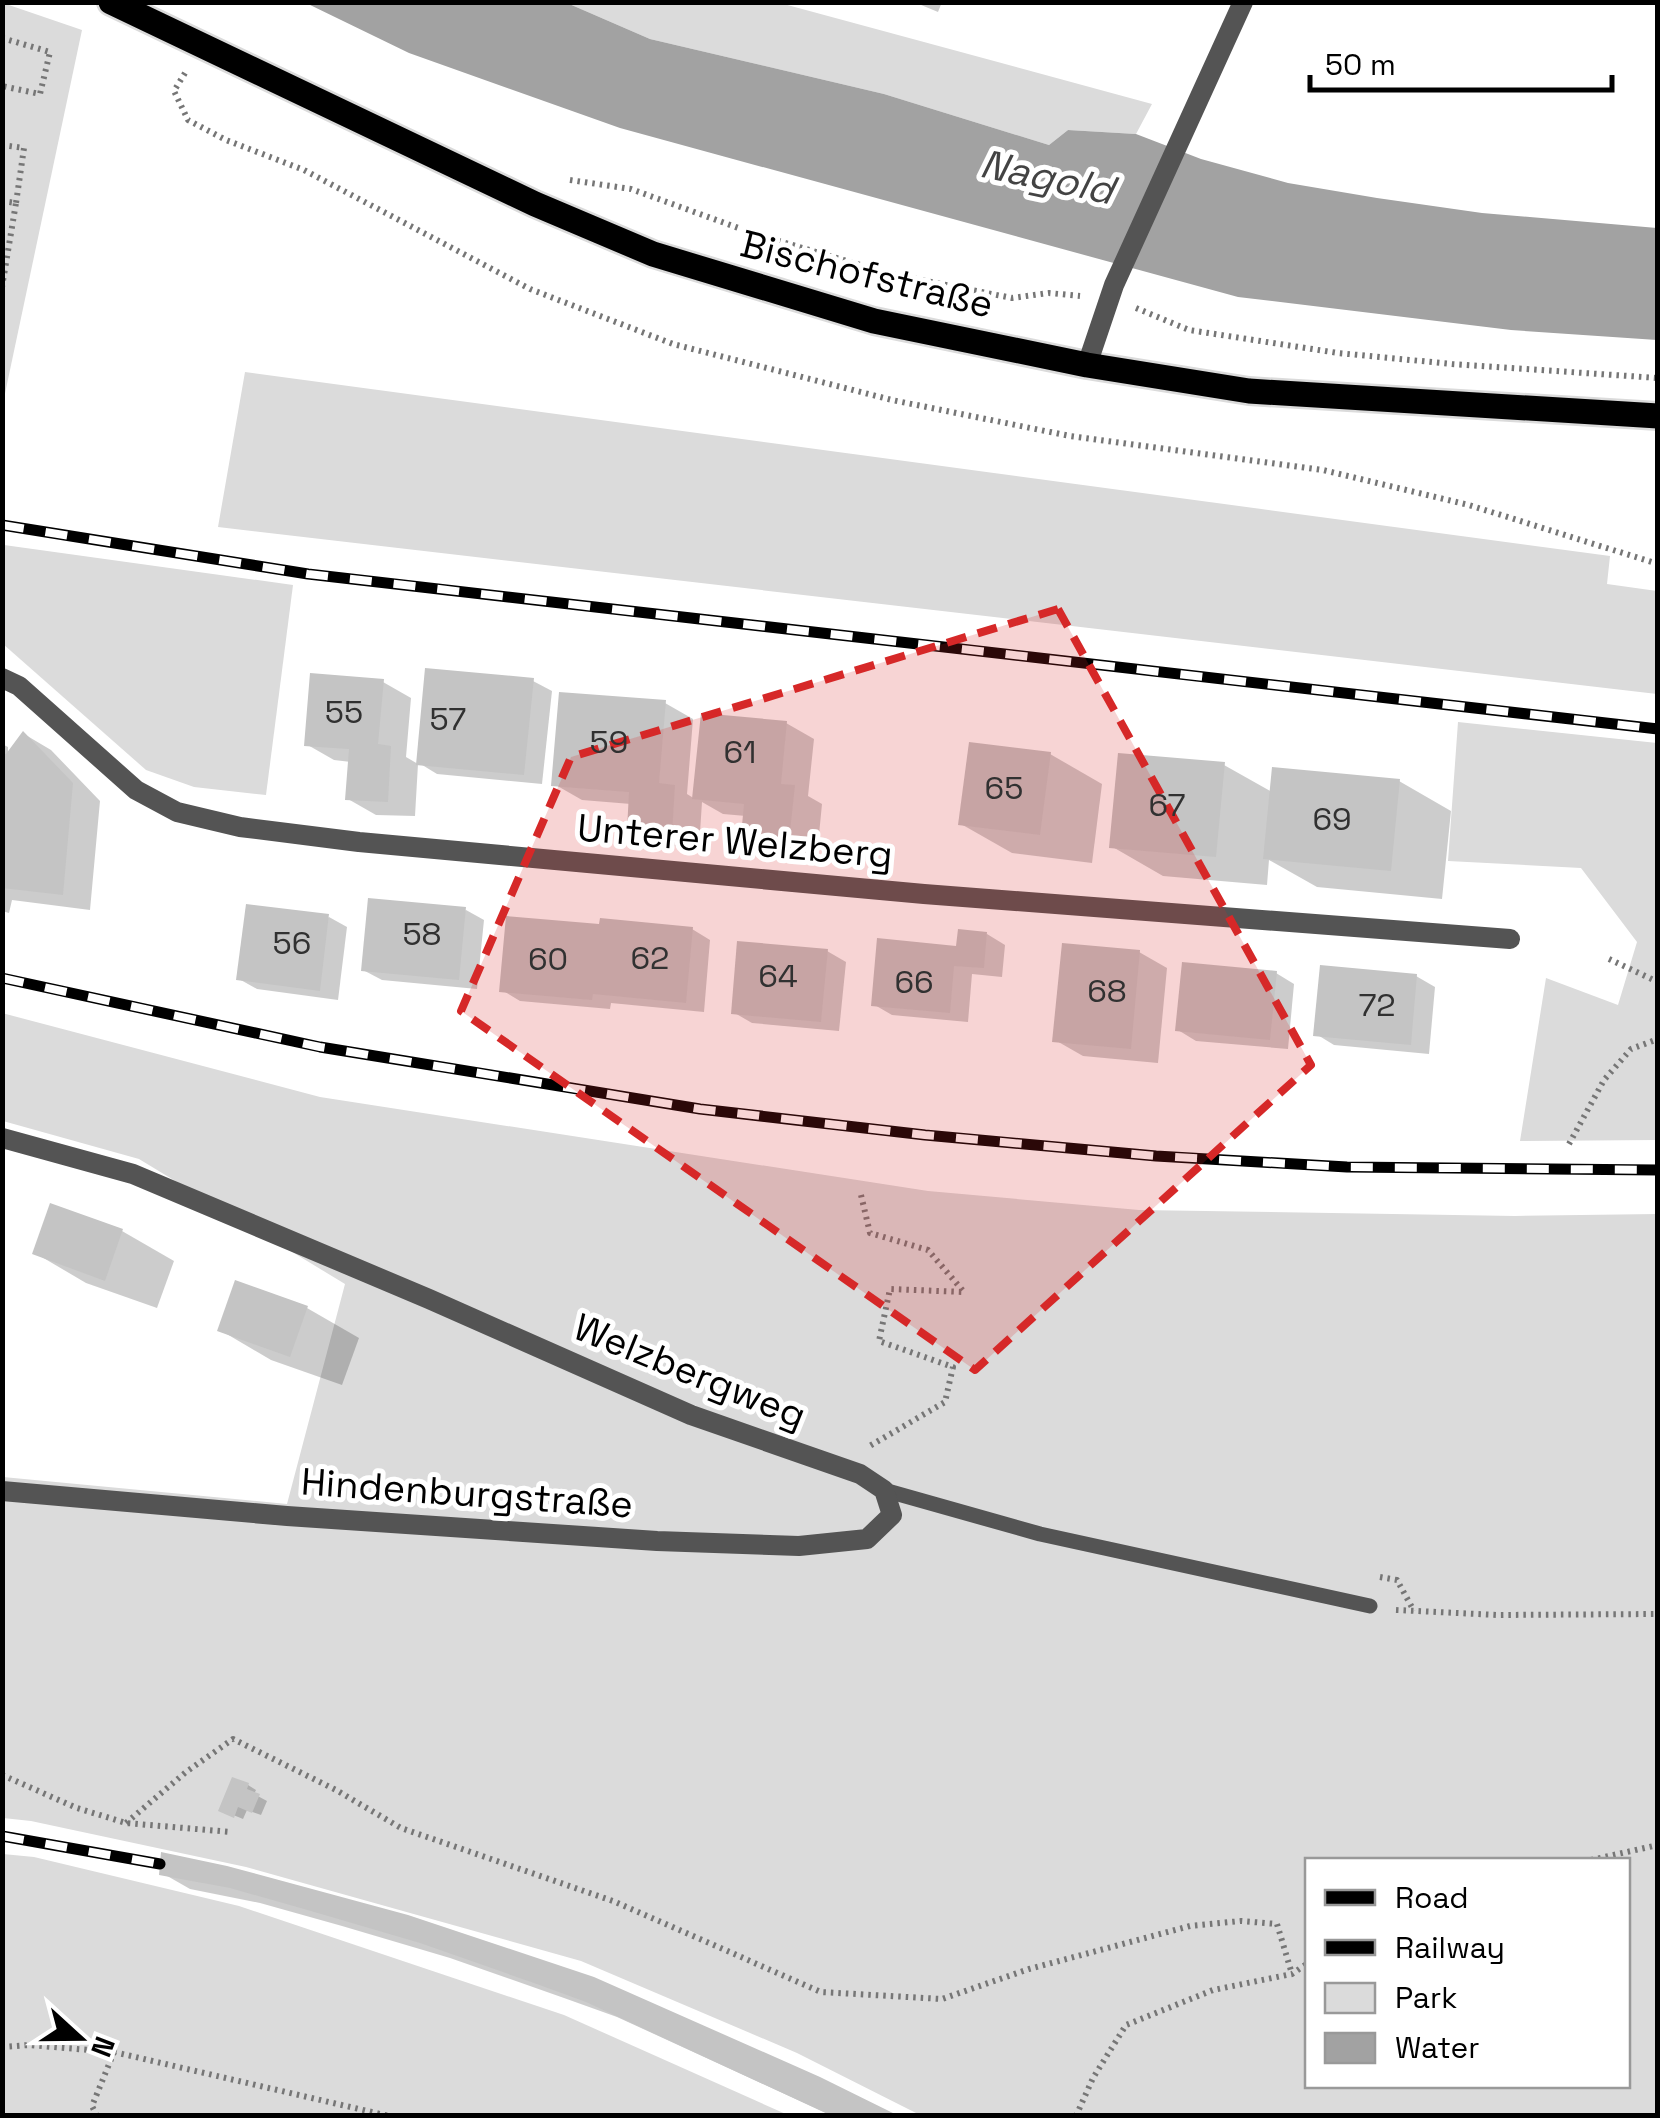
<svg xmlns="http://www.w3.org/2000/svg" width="1660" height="2118" font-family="'Space Grotesk',sans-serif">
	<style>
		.green { fill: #dbdbdb; fill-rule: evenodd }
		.water { fill: #a2a2a2 }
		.shadow { fill: #0003 }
		.building { fill: #c4c4c4 }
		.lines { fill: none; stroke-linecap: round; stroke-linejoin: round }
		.primary-casing { stroke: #dbdbdb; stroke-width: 30 }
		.path { stroke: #767676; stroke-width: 6; stroke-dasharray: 2.5 5; stroke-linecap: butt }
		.service { stroke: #545454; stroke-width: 15 }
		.minor { stroke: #545454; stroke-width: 20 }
		.primary { stroke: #000; stroke-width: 25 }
		.rail-casing { stroke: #000; stroke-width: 11 }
		.rail { stroke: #fff; stroke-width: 8; stroke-dasharray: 22; stroke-linecap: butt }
		.marked { fill: #d62828; fill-opacity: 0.2; stroke: #d62828; stroke-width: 8; stroke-dasharray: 20 12; stroke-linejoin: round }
		.labels { text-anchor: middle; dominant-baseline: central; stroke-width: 10; stroke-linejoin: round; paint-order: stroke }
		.number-label { font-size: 32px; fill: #313131 }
		.street-label { font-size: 38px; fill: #000; stroke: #fff }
		.water-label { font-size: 40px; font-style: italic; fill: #434343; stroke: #fff }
	</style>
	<rect width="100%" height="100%" fill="#fff"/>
	<g class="green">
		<path d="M3 3 82 30 3 403 2 3Z"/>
		<path d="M567 3H780L1152 104 1136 134 1068 130 1049 145 884 94 650 39Z"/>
		<path d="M245 372 1610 556 1607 584 1657 591V694L218 527Z"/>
		<path d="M4 545 293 585 266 795 194 787 146 770 3 644Z"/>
		<path d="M1458 722 1657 743V1140L1520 1141 1546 978 1618 1005 1637 942 1581 868 1448 861Z"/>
		<path d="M2 1013 320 1097 928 1191 1139 1210 1515 1216 1657 1214V2115H920L797 2053 581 1961 246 1867 31 1821 3 1818V1477L287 1504 345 1284 139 1159 3 1121ZM1308 1860H1628V2086H1308Z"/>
		<path d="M3 1854 34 1857 239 1906 564 2015 788 2115H3Z"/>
	</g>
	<path class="water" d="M306 3H567L650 39 884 94 1049 145 1068 130 1136 134 1201 159 1288 183 1377 198 1482 213 1657 228V340L1511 330 1238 297 620 128 409 53Z"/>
	<g class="shadow">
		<path d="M914 2H942L938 12Z"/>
		<path d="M533 681 552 691 542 784 437 774 419 763Z"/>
		<path d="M383 682 411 698 406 757 418 764 415 816 376 815 348 799 351 762 334 760 306 744Z"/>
		<path d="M665 703 693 719 687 794 695 799 786 723 814 739 808 796 822 804 817 855 772 851 744 835 746 816 723 814 702 802 699 848 657 845 629 829 631 804 582 800 554 784Z"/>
		<path d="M24 734 51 750 100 801 90 910 12 900 9 913 2 911V744L8 747V756Z"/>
		<path d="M1050 754 1102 784 1092 863 1012 853 961 824Z"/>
		<path d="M1224 765 1272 792 1399 781 1451 811 1442 899 1317 887 1269 860 1267 885 1163 876 1111 846Z"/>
		<path d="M466 910 484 920 477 989 382 980 363 970Z"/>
		<path d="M329 917 347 927 338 1000 257 989 239 979Z"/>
		<path d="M601 927 692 929 710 940 704 1012 611 1003 610 1009 520 1001 502 990Z"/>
		<path d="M987 934 1005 945 1002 977 972 974 968 1022 892 1015 873 1004 958 949Z"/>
		<path d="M827 951 846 962 839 1031 752 1023 733 1012Z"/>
		<path d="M1139 952 1167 968 1158 1063 1083 1056 1055 1040Z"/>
		<path d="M1276 973 1294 984 1288 1049 1196 1041 1178 1030Z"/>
		<path d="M1416 976 1435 987 1429 1054 1334 1045 1316 1034Z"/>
		<path d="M122 1231 174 1261 157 1308 86 1283 35 1253Z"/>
		<path d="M237 1283 307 1308 359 1338 342 1385 271 1360 220 1330Z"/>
		<path d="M248 1785 256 1790 254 1794 267 1801 261 1815 247 1810 243 1819 226 1812Z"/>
		<path d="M163 1855 593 1980 833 2116 617 2017 564 1998 450 1958 342 1926 260 1903 190 1889 162 1873Z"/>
	</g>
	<g class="building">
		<path d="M425 668 534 678 524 775 416 765Z"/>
		<path d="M310 673 384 679 378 744 391 746 388 802 345 800 349 749 304 746Z"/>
		<path d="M559 692 666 700 659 783 675 785 672 834 627 830 629 792 551 786Z"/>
		<path d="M701 713 787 721 781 784 795 785 789 841 741 836 744 804 692 799Z"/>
		<path d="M23 731 73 783 63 895 2 888V753L6 754Z"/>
		<path d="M969 742 1051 752 1040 835 958 825Z"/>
		<path d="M1118 753 1225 762 1216 857 1109 848Z"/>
		<path d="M1272 767 1400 779 1391 871 1263 859Z"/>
		<path d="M368 898 466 907 459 980 361 971Z"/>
		<path d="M246 904 329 914 320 991 236 980Z"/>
		<path d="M506 916 599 924 600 918 693 927 686 1003 593 994 592 1000 499 992Z"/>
		<path d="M958 929 987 932 984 968 954 966 950 1013 871 1006 877 938 956 946Z"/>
		<path d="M737 941 828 949 821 1022 731 1014Z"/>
		<path d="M1062 943 1140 950 1131 1049 1052 1042Z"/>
		<path d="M1182 962 1277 971 1270 1040 1175 1031Z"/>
		<path d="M1320 965 1417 974 1411 1045 1313 1036Z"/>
		<path d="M50 1203 123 1229 105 1281 32 1254Z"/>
		<path d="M235 1280 308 1306 290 1357 217 1331Z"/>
		<path d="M232 1777 249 1783 247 1789 260 1794 252 1813 238 1807 234 1818 218 1811Z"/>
		<path d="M161 1852 227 1866 408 1915 594 1977 820 2077 899 2116H832L586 2002 534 1983 420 1943 311 1911 230 1888 159 1875Z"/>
	</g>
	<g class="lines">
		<defs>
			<path id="primary" d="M111 2 535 204 653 254 874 321 1087 365 1249 391 1658 416"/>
		</defs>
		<use href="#primary" class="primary-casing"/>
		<g class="path">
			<path d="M2 38 50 52 40 94 2 86"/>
			<path d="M185 73 174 91 188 120 226 140 304 170 530 289 673 344 892 400 1070 436 1323 470 1469 505 1658 564"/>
			<path d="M2 145 24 148 16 203"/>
			<path d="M570 180 631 189 755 234 891 274 1012 298 1049 293 1080 296"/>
			<path d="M2 201 16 203 2 287"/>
			<path d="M1136 308 1189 330 1338 353 1452 364 1658 378"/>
			<path d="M1609 959 1658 982"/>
			<path d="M1569 1144 1604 1080 1631 1049 1658 1039"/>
			<path d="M861 1195 870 1233 928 1250 964 1292 890 1289 879 1341 953 1367 945 1402 868 1447"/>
			<path d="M1380 1577 1397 1580 1414 1611"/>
			<path d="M1396 1610 1497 1615 1658 1614"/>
			<path d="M2 1775 77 1808 126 1823 231 1832"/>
			<path d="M126 1823 186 1772 233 1739 336 1790 401 1828 613 1901 821 1992 942 1999 1029 1969 1190 1926 1241 1921 1277 1924 1292 1974"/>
			<path d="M1591 1860 1658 1845"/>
			<path d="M2 2047 29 2045 114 2052 389 2116"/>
			<path d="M97 2116 92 2106 114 2052"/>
			<path d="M1076 2116 1093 2078 1126 2025 1213 1990 1292 1974 1308 1963"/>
		</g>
		<path class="service" d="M884 1490 1040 1534 1370 1606"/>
		<g class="minor">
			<path d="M1087 365 1114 285 1243 2"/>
			<path d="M2 678 19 686 136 790 177 812 240 827 359 842 924 894 1510 939"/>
			<path d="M2 1138 133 1174 429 1299 691 1415 860 1474 884 1490 892 1515 867 1539 799 1546 657 1541 287 1516 2 1491"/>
		</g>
		<use href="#primary" class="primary"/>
		<defs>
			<g id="rail">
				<path d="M2 525 308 574 1658 729"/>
				<path d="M2 978 320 1047 700 1109 925 1135 1156 1156 1347 1167 1658 1170"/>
				<path d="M2 1836 160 1864"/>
			</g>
		</defs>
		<use href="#rail" class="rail-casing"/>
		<use href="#rail" class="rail"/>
	</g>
	<path class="marked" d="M1058 609 1311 1065 975 1370 461 1011 571 757Z"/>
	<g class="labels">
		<g class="number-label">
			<text x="344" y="712">55</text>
			<text x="448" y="719">57</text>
			<text x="609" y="742">59</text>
			<text x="740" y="752">61</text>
			<text x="1004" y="788">65</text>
			<text x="1167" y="805">67</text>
			<text x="1332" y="819">69</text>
			<text x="422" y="934">58</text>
			<text x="292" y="943">56</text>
			<text x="650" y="958">62</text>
			<text x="548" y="959">60</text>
			<text x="778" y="976">64</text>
			<text x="914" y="982">66</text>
			<text x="1107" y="991">68</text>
			<text x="1377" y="1005">72</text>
		</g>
		<g class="street-label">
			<text transform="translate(867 274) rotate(14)">Bischofstraße</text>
			<text transform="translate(735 841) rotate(5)">Unterer Welzberg</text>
			<text transform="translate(690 1371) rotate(22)">Welzbergweg</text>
			<text transform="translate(467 1493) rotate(4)">Hindenburgstraße</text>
		</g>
		<g class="water-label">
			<text transform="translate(1047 177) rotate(12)">Nagold</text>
		</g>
	</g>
	<rect width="1660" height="2118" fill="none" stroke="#000000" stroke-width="10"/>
	<rect x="1305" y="1858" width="325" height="230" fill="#ffffff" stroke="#999999" stroke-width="2.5"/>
	<rect x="1325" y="1890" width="50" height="15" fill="#000000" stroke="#999999" stroke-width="2.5"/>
	<text x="1395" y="1908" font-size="30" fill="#000000">Road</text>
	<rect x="1325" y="1940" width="50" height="15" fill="#000000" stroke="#999999" stroke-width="2.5"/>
	<text x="1395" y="1958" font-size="30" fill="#000000">Railway</text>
	<rect x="1325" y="1983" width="50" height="30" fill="#dbdbdb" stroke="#999999" stroke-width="2.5"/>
	<text x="1395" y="2008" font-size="30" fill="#000000">Park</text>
	<rect x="1325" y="2033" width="50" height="30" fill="#a2a2a2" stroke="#999999" stroke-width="2.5"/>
	<text x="1395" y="2058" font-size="30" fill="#000000">Water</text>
	<g transform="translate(80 2038) rotate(111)" stroke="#ffffff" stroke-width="8" paint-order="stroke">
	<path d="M0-8L18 38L0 25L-18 38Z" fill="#000000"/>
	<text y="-15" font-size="28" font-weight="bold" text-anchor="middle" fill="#000000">N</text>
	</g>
	<path d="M1310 75v15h302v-15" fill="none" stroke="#000000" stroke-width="5"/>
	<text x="1325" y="75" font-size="30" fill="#000000" stroke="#ffffff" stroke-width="8" paint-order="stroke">50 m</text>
</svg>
